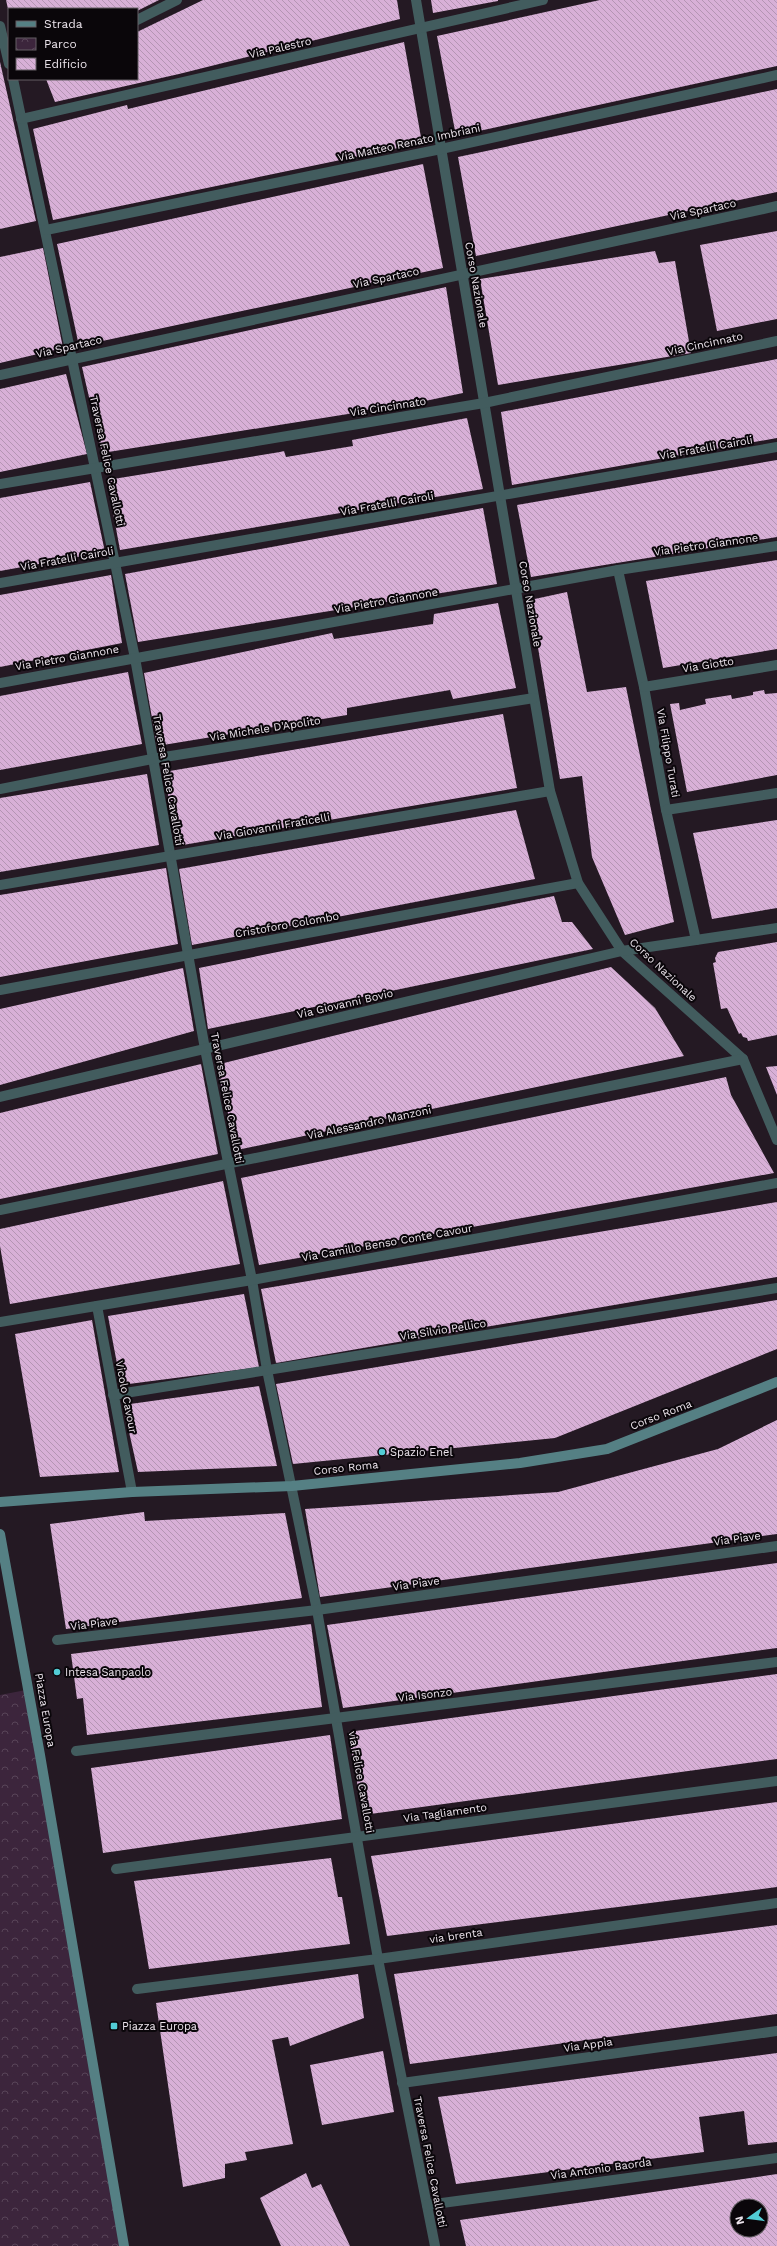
<svg xmlns="http://www.w3.org/2000/svg" width="777" height="2246" font-family="'Work Sans',sans-serif">
	<style>
		.park { fill: url(#park-crowns) }
		.building { fill: url(#building-back-hatch); fill-rule: evenodd }
		.lines { fill: none; stroke-linecap: round; stroke-linejoin: round }
		.street { stroke: #425c5e; stroke-width: 10 }
		.secondary { stroke: #558084; stroke-width: 10 }
		.poi-dot { fill: #52ccd5; stroke: #0a060a; stroke-width: 1.5 }
		.labels { text-anchor: middle; dominant-baseline: central; stroke-width: 4; stroke-linejoin: round; paint-order: stroke }
		.street-label { font-size: 11px; fill: #ece4ec; stroke: #0a060a }
		.poi-label { font-size: 11px; fill: #ece4ec; stroke: #0a060a; text-anchor: start }
	</style>
	<defs>
		<pattern id="park-crowns" width="20" height="18" patternUnits="userSpaceOnUse"><rect width="20" height="18" fill="#3c253c"/><path d="M2 6a3 3 0 1 1 6 0M12 15a3 3 0 1 1 6 0" fill="none" stroke="#584458"/></pattern>
		<pattern id="building-back-hatch" width="6" height="6" patternUnits="userSpaceOnUse"><rect width="6" height="6" fill="#d8b0d7"/><path d="M-1 5l2 2M0 0l6 6M5-1l2 2" fill="none" stroke="#b495b3"/></pattern>
	</defs>
	<rect width="100%" height="100%" fill="#241923"/>
	<path class="park" d="M26 1690 121 2246H0V1695Z"/>
	<g class="building">
		<path d="M6 0H159L137 11V9H8Z"/>
		<path d="M203 0H397L400 19 179 74 55 102 46 79H137V32Z"/>
		<path d="M431 0H498V1L433 13Z"/>
		<path d="M600 0H777V66L456 136 437 36Z"/>
		<path d="M404 42 422 143 53 220 33 129 127 105 128 109Z"/>
		<path d="M0 62 36 221 0 229Z"/>
		<path d="M777 89V192L476 256 458 157Z"/>
		<path d="M423 164 443 268 79 346 57 244Z"/>
		<path d="M777 231V319L717 331 700 245Z"/>
		<path d="M43 248 63 348 0 363V257Z"/>
		<path d="M655 251 659 263 675 261 691 353 498 385 480 279Z"/>
		<path d="M446 287 463 393 387 409 385 406 348 414 102 453 82 367Z"/>
		<path d="M777 359V438L512 485 501 412Z"/>
		<path d="M66 374 87 454 0 472V389Z"/>
		<path d="M467 418 483 489 120 550 107 480 280 452 284 451 286 457 353 446 352 440Z"/>
		<path d="M777 460V537L531 577 517 505Z"/>
		<path d="M90 482 105 552 0 571V498Z"/>
		<path d="M483 508 497 584 138 642 125 574Z"/>
		<path d="M777 560V649L663 668 646 581Z"/>
		<path d="M111 575 122 643 0 667V595Z"/>
		<path d="M567 592 587 692 626 687 674 922 625 935 592 857 582 776 560 779 530 600Z"/>
		<path d="M498 603 516 688 453 699 450 690 347 708V715L157 746 144 673 332 633 334 639 433 624 434 614Z"/>
		<path d="M128 672 142 744 0 770V696Z"/>
		<path d="M764 690 765 694 777 693V775L687 792 670 704 679 703 680 710 706 704 705 699 731 695 732 699 753 695V692Z"/>
		<path d="M503 714 517 788 177 846 164 772Z"/>
		<path d="M147 774 159 845 0 872V798Z"/>
		<path d="M516 810 535 879 192 945 179 869Z"/>
		<path d="M777 820V908L712 919 693 833Z"/>
		<path d="M166 868 178 944 0 977V895Z"/>
		<path d="M554 896 562 922H572L593 949 208 1029 199 968Z"/>
		<path d="M777 942V1035L748 1041 747 1038 743 1037 741 1033 739 1034 727 1008 721 1009 713 963 716 962 715 958 718 952Z"/>
		<path d="M611 967 655 1008 684 1056 237 1150 216 1065Z"/>
		<path d="M183 968 194 1031 0 1085V1009Z"/>
		<path d="M201 1064 218 1154 0 1199V1113Z"/>
		<path d="M777 1066V1095L766 1067Z"/>
		<path d="M726 1077 731 1095 774 1173 259 1265 241 1178Z"/>
		<path d="M223 1181 240 1264 10 1304 0 1246V1229Z"/>
		<path d="M777 1202V1277L276 1363 261 1289Z"/>
		<path d="M244 1294 259 1367 121 1385 108 1316Z"/>
		<path d="M777 1300V1349L555 1438 293 1464 276 1384Z"/>
		<path d="M92 1320 119 1472 40 1477 15 1334Z"/>
		<path d="M259 1386 277 1466 138 1472 123 1405Z"/>
		<path d="M777 1420V1534L320 1597 305 1509 558 1492 718 1449Z"/>
		<path d="M144 1512 145 1521 285 1513 302 1598 66 1629 50 1524Z"/>
		<path d="M777 1563V1648L343 1708 327 1625Z"/>
		<path d="M311 1624 322 1707 87 1735 83 1698 77 1699 71 1654Z"/>
		<path d="M777 1674V1759L363 1815 348 1732Z"/>
		<path d="M330 1735 342 1819 103 1853 91 1768Z"/>
		<path d="M777 1802V1887L387 1936 371 1856Z"/>
		<path d="M331 1858 338 1897H342L350 1944 149 1969 134 1881Z"/>
		<path d="M777 1925V2014L410 2064 394 1974Z"/>
		<path d="M358 1974 364 2018 290 2046 288 2037 272 2040 293 2144 245 2152 247 2160 225 2164V2178L183 2187 156 2003Z"/>
		<path d="M383 2051 394 2112 322 2125 310 2065Z"/>
		<path d="M777 2053V2142L748 2145 744 2111 699 2117 704 2152 456 2184 438 2097Z"/>
		<path d="M306 2173 312 2188 321 2184 350 2246H281L260 2198Z"/>
		<path d="M777 2174V2246H466L460 2220ZM737 2206H761V2230H737Z"/>
	</g>
	<g class="lines">
		<g class="street">
			<path d="M416 0 550 791 578 883 622 951 743 1059 777 1140"/>
			<path d="M137 20 177 0"/>
			<path d="M0 26 9 64"/>
			<path d="M13 79 135 658 205 1049 252 1280 267 1370 317 1610 378 1959 435 2246"/>
			<path d="M21 119 543 0"/>
			<path d="M46 230 441 149 777 75"/>
			<path d="M0 375 777 206"/>
			<path d="M0 484 484 403 777 341"/>
			<path d="M618 570 644 687 666 810 696 940"/>
			<path d="M0 583 777 447"/>
			<path d="M0 683 618 570 777 546"/>
			<path d="M644 687 777 665"/>
			<path d="M0 789 152 759 534 698"/>
			<path d="M666 810 777 793"/>
			<path d="M0 885 550 791"/>
			<path d="M0 990 578 883"/>
			<path d="M0 1097 622 951 777 928"/>
			<path d="M0 1210 743 1059"/>
			<path d="M97 1306 132 1492"/>
			<path d="M0 1322 252 1280 777 1183"/>
			<path d="M113 1395 777 1288"/>
			<path d="M57 1640 317 1610 777 1546"/>
			<path d="M76 1751 777 1662"/>
			<path d="M116 1869 777 1781"/>
			<path d="M137 1989 378 1959 777 1903"/>
			<path d="M402 2083 777 2031"/>
			<path d="M427 2205 777 2158"/>
		</g>
		<g class="secondary">
			<path d="M0 1502 132 1492 292 1486 520 1463 607 1449 777 1382"/>
			<path d="M0 1534 40 1755 124 2246"/>
		</g>
	</g>
	<g class="poi-dot">
		<circle cx="382" cy="1452" r="4"/>
		<circle cx="57" cy="1672" r="4"/>
		<rect x="110" y="2022" width="8" height="8" rx="2"/>
	</g>
	<g class="labels">
		<g class="street-label">
			<text transform="translate(280 48) rotate(-13)">Via Palestro</text>
			<text transform="translate(409 143) rotate(-12)">Via Matteo Renato Imbriani</text>
			<text transform="translate(703 210) rotate(-12)">Via Spartaco</text>
			<text transform="translate(386 278) rotate(-12)">Via Spartaco</text>
			<text transform="translate(476 285) rotate(80)">Corso Nazionale</text>
			<text transform="translate(705 344) rotate(-12)">Via Cincinnato</text>
			<text transform="translate(69 347) rotate(-13)">Via Spartaco</text>
			<text transform="translate(388 407) rotate(-9)">Via Cincinnato</text>
			<text transform="translate(706 448) rotate(-10)">Via Fratelli Cairoli</text>
			<text transform="translate(107 461) rotate(78)">Traversa Felice Cavallotti</text>
			<text transform="translate(387 504) rotate(-10)">Via Fratelli Cairoli</text>
			<text transform="translate(706 545) rotate(-8)">Via Pietro Giannone</text>
			<text transform="translate(67 559) rotate(-10)">Via Fratelli Cairoli</text>
			<text transform="translate(386 601) rotate(-10)">Via Pietro Giannone</text>
			<text transform="translate(530 604) rotate(80)">Corso Nazionale</text>
			<text transform="translate(67 658) rotate(-10)">Via Pietro Giannone</text>
			<text transform="translate(708 665) rotate(-9)">Via Giotto</text>
			<text transform="translate(265 729) rotate(-9)">Via Michele D'Apolito</text>
			<text transform="translate(668 753) rotate(80)">Via Filippo Turati</text>
			<text transform="translate(168 780) rotate(80)">Traversa Felice Cavallotti</text>
			<text transform="translate(273 827) rotate(-10)">Via Giovanni Fraticelli</text>
			<text transform="translate(287 925) rotate(-10)">Cristoforo Colombo</text>
			<text transform="translate(663 970) rotate(43)">Corso Nazionale</text>
			<text transform="translate(345 1004) rotate(-13)">Via Giovanni Bovio</text>
			<text transform="translate(227 1098) rotate(79)">Traversa Felice Cavallotti</text>
			<text transform="translate(369 1123) rotate(-12)">Via Alessandro Manzoni</text>
			<text transform="translate(387 1243) rotate(-10)">Via Camillo Benso Conte Cavour</text>
			<text transform="translate(443 1330) rotate(-9)">Via Silvio Pellico</text>
			<text transform="translate(126 1397) rotate(79)">Vicolo Cavour</text>
			<text transform="translate(661 1415) rotate(-21)">Corso Roma</text>
			<text transform="translate(346 1468) rotate(-6)">Corso Roma</text>
			<text transform="translate(737 1539) rotate(-8)">Via Piave</text>
			<text transform="translate(416 1584) rotate(-8)">Via Piave</text>
			<text transform="translate(94 1624) rotate(-7)">Via Piave</text>
			<text transform="translate(425 1695) rotate(-7)">Via Isonzo</text>
			<text transform="translate(45 1710) rotate(80)">Piazza Europa</text>
			<text transform="translate(361 1782) rotate(80)">via Felice Cavallotti</text>
			<text transform="translate(445 1813) rotate(-8)">Via Tagliamento</text>
			<text transform="translate(456 1936) rotate(-8)">via brenta</text>
			<text transform="translate(588 2045) rotate(-8)">Via Appia</text>
			<text transform="translate(430 2162) rotate(79)">Traversa Felice Cavallotti</text>
			<text transform="translate(601 2169) rotate(-8)">Via Antonio Baorda</text>
		</g>
		<g class="poi-label">
			<text x="390" y="1452">Spazio Enel</text>
			<text x="65" y="1672">Intesa Sanpaolo</text>
			<text x="122" y="2026">Piazza Europa</text>
		</g>
	</g>
	<rect x="8" y="8" width="130" height="72" fill="#0a060a" stroke="#645f64"/>
	<rect x="16" y="21" width="20" height="6" fill="#558084" stroke="#645f64"/>
	<text x="44" y="28" font-size="12" fill="#ece4ec">Strada</text>
	<rect x="16" y="38" width="20" height="12" fill="url(#park-crowns)" stroke="#645f64"/>
	<text x="44" y="48" font-size="12" fill="#ece4ec">Parco</text>
	<rect x="16" y="58" width="20" height="12" fill="url(#building-back-hatch)" stroke="#645f64"/>
	<text x="44" y="68" font-size="12" fill="#ece4ec">Edificio</text>
	<g transform="translate(749 2218) rotate(256)"><circle r="19" fill="#0a060a" stroke="#645f64"/>
	<path d="M0-3L7 15L0 10L-7 15Z" fill="#52ccd5"/>
	<text y="-6" font-size="11" font-weight="bold" text-anchor="middle" fill="#ece4ec">N</text>
	</g>
</svg>
